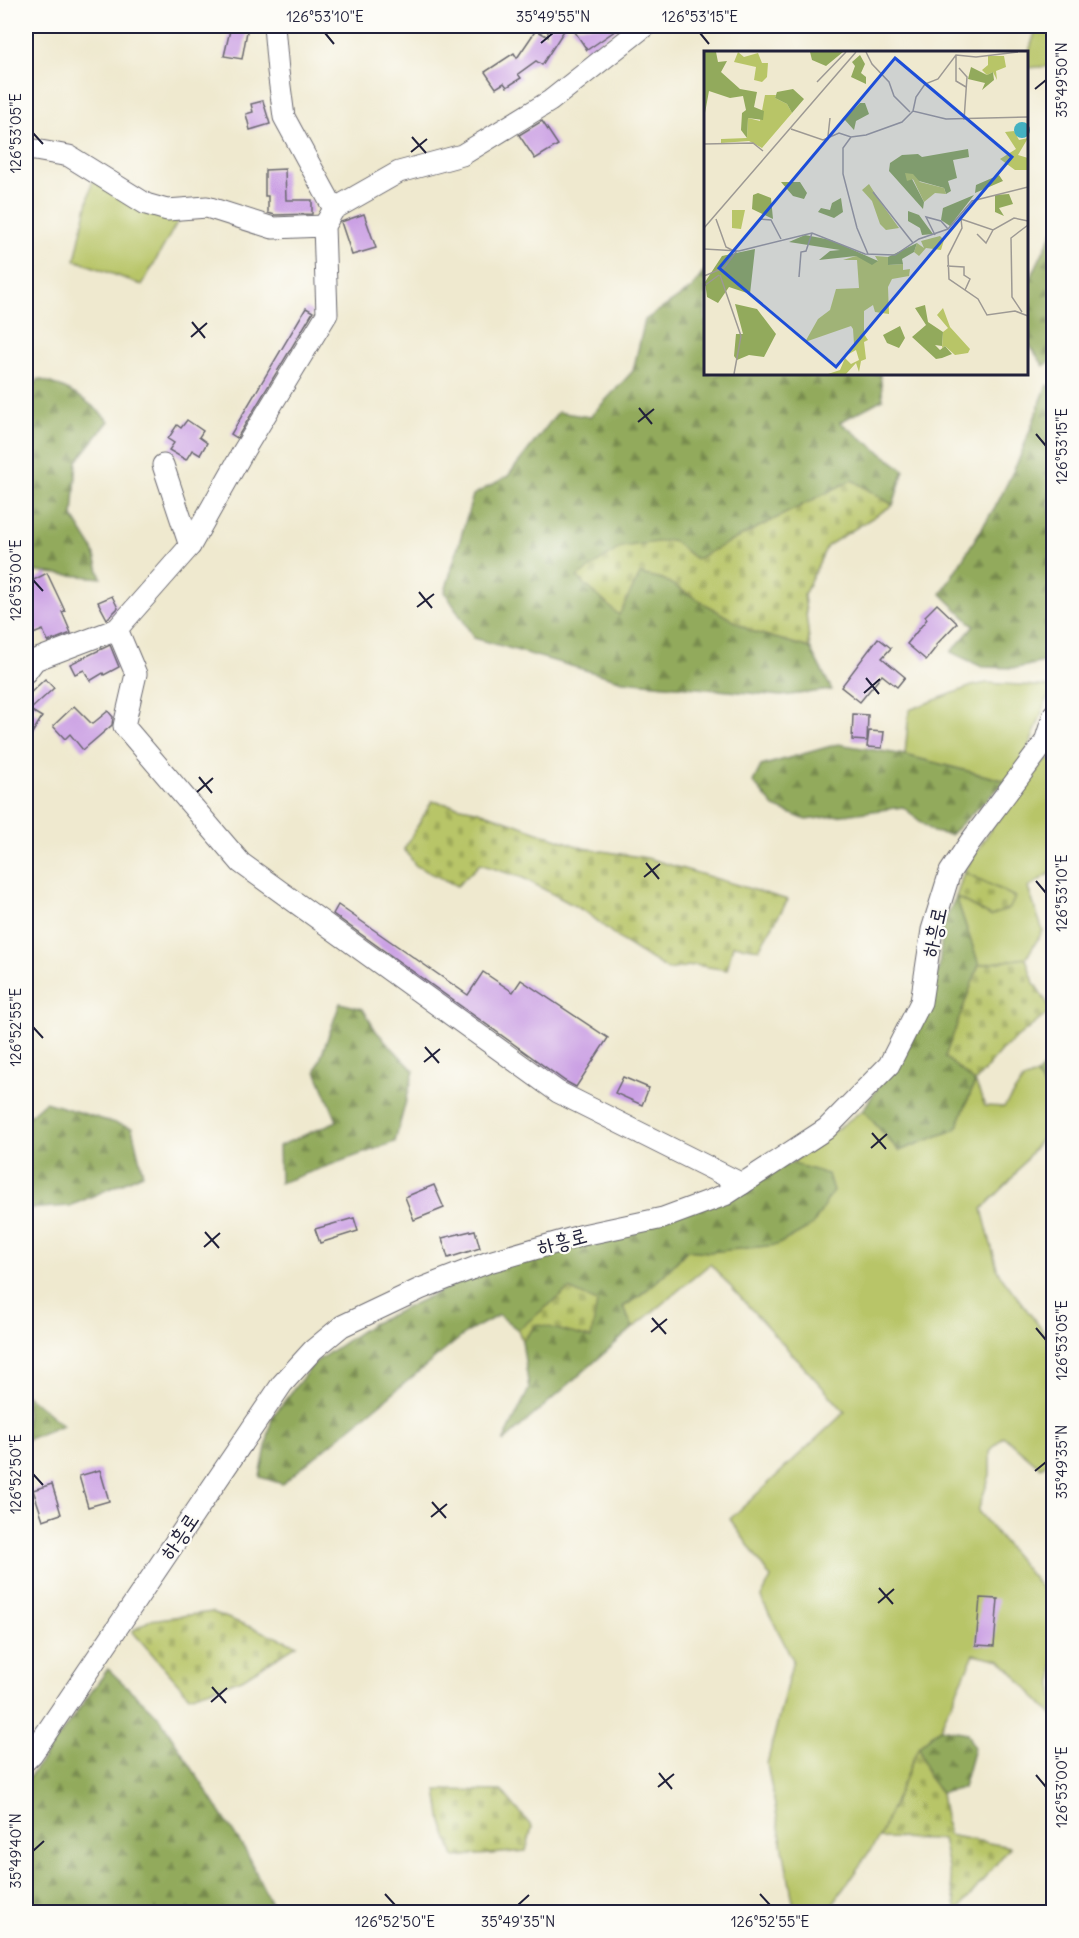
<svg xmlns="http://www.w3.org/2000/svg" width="1079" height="1938" font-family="Delius,'Poor Story',sans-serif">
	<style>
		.grass { fill: #b8c567; stroke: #6d7451; stroke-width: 1.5 }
		.forest { fill: url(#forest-firs); stroke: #5a664c; stroke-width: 1.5 }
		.cemetery { fill: url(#cemetery-stones); stroke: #6d7451; stroke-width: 1.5 }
		.building { fill: #cba0e4 }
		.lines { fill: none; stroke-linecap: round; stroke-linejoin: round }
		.minor-casing { stroke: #6a686f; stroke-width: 23 }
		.minor { stroke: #fff; stroke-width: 21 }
		.ticks { fill: none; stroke: #22223b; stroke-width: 2 }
		.labels { text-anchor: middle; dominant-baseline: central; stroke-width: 4.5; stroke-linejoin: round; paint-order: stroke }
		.street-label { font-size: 21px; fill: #22223b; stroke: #fdfcf7 }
		.inset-road { fill: none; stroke: #9d9994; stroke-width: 1.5 }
		.view { fill: #1d4ed8; fill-opacity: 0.15; stroke: #1d4ed8; stroke-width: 3 }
		.inset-edge { fill: none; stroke: #22223b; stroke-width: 3 }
		.neatline { fill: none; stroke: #22223b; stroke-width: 2 }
		.ticks-label { font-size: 15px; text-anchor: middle; fill: #22223b }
	</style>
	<defs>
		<pattern id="forest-firs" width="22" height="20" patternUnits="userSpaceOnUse" patternTransform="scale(1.5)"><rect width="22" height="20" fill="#92aa5c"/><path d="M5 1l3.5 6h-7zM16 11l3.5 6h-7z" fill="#778a4d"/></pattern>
		<pattern id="cemetery-stones" width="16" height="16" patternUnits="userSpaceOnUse" patternTransform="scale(1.5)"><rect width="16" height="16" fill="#b8c567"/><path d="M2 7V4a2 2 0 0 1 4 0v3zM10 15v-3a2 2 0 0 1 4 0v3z" fill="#9ea95a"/></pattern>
	</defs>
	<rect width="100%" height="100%" fill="#fdfcf7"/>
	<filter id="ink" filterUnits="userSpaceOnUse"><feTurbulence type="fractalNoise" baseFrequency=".0167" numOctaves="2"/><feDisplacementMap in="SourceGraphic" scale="12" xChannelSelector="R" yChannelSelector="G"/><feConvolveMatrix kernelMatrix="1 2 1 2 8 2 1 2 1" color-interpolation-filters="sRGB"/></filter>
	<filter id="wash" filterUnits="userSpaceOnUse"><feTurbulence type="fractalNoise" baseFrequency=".008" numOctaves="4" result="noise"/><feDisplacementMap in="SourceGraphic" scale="24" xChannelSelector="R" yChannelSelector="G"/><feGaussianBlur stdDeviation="1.35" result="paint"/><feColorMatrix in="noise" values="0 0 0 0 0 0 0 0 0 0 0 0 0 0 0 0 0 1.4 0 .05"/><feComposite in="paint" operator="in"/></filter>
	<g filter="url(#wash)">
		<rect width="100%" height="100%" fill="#efe9cf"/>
		<g class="grass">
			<path d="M1037 26H1053V66L1027 68V58Z"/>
			<path d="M93 178 180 217 142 285 75 260Z"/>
			<path d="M987 683 1052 687 1022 765 1006 781 905 755 909 710 972 686Z"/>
			<path d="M1046 759H1053V871L1028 888 1043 931 1026 958 979 965 956 897 991 916 1015 897 964 872 989 832Z"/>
			<path d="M1036 1075 1053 1100V1123L1010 1181 982 1209 998 1272 1053 1344V1456L1041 1468 1003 1436 990 1451V1475L978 1511 1053 1602V1716L1001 1660 974 1654 940 1728 919 1746 879 1838 827 1912H795L767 1764 793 1660 761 1598 771 1578 730 1519 845 1412 710 1264 633 1328 623 1307C649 1290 666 1274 687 1250L710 1252 791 1163 863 1110 899 1151 956 1129 975 1082 985 1106 1004 1107 1023 1080Z"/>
		</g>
		<g class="forest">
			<path d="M1053 231V359L1044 366 1027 342V286Z"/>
			<path d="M705 270 706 374H880L883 399 840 422 904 470 893 505 852 480 695 560 640 574 673 581 751 631 810 648 832 690 781 696 623 681 474 638 445 592 473 495 508 476 558 412 590 417 633 371 645 320 692 288Z"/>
			<path d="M39 379C68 388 87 399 109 421L77 461 73 517 93 549 101 578 26 571V433L28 431 26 429V393Z"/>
			<path d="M1047 385 1054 390V453L1049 505 1054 528 1053 660 1017 668 982 667 951 652 974 626 941 594 998 502 1019 459Z"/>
			<path d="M838 744 905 755 1006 781 950 835 933 832 903 807 806 820 774 807 753 782 761 766Z"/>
			<path d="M956 897 979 965 945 1057 975 1082 956 1129 899 1151 863 1110 919 1025 939 968 943 924Z"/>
			<path d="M340 1003 363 1009 376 1031 414 1071 395 1142 280 1183 279 1146 337 1121 316 1071Z"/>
			<path d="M1051 1060 1053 1061V1100L1036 1075Z"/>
			<path d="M45 1102 132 1128 143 1174 70 1206 26 1209V1119Z"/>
			<path d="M791 1163 828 1174 833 1191 813 1225 777 1245 710 1252 687 1250C666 1274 649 1290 623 1307L633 1328 503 1442 529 1389 522 1341 569 1289 518 1330 499 1315 466 1333 282 1484 260 1477 272 1417 314 1363 370 1325 472 1276Z"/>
			<path d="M26 1395 63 1425 26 1440Z"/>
			<path d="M108 1669 159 1717 246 1852 275 1912H26V1782Z"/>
			<path d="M940 1728 967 1733 974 1748 963 1788 941 1793 928 1777 919 1746Z"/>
		</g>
		<g class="cemetery">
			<path d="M852 480 893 505 827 546 804 595 810 648 751 631 663 579 640 574 619 615 577 577 621 547 672 540 696 559Z"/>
			<path d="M432 801 476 810 583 848 647 858 788 900 759 949 733 945 727 970 695 965 668 970 622 941 586 912 523 878 480 864 457 886 416 866 404 849Z"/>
			<path d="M964 872 1015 897 1010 908 991 916 956 897Z"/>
			<path d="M1026 958 1034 983 1052 1010 1003 1049 975 1082 945 1057 979 965Z"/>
			<path d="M569 1289 597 1302 591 1338 537 1324 522 1341 518 1330Z"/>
			<path d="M212 1612 297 1645 242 1679 189 1696 132 1631 150 1620Z"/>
			<path d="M919 1746 928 1777 941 1793 948 1835 1010 1847 957 1912 942 1839 879 1838Z"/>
			<path d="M437 1790 502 1791 532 1827 526 1851 454 1857 442 1822Z"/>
		</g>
		<g id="blocks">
			<g class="building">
				<path d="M231 26H248L242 59 224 56Z"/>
				<path d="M548 26H567L542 65 536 61 518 74 521 78 507 87 504 83 496 88 485 72 514 53 517 58 536 30 548 37Z"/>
				<path d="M571 26H622L587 50Z"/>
				<path d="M263 101 270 124 250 130 246 114 253 112 251 104Z"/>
				<path d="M542 121 558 145 535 159 519 135Z"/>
				<path d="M285 169 286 200H312V214L275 215 268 213V196H265V170Z"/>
				<path d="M364 214 376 248 352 255 341 222Z"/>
				<path d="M306 308 313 312 237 438 231 434Z"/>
				<path d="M187 420 203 431 199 437 207 443 200 455 192 450 186 460 169 450 174 443 168 439 177 425 181 428Z"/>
				<path d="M47 573 65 611 62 612 71 633 48 642 43 630 26 637V584Z"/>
				<path d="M112 596 118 608 107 619 98 602Z"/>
				<path d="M937 604 957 623 936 645 937 646 926 660 907 644 927 619 925 616Z"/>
				<path d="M878 638 891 648 882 658 905 677 897 687 882 675 860 702 841 687Z"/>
				<path d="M110 645 119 667 104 675 103 673 90 681 84 670 75 674 70 664Z"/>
				<path d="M45 679 54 688 30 710 42 717 26 743V697Z"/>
				<path d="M74 706 92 724 108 711 113 717 112 725 83 750 70 734 65 739 53 726Z"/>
				<path d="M853 714 868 715 867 741 852 740Z"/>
				<path d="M869 731 884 732 882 748 867 747Z"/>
				<path d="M338 905 468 995 483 972 513 992 521 980 608 1038 576 1087 565 1081 333 914Z"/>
				<path d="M623 1077 649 1088 642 1105 615 1093Z"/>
				<path d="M434 1185 444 1208 414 1220 405 1197Z"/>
				<path d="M354 1218 358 1231 320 1243 315 1229Z"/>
				<path d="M475 1230 480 1248 448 1258 442 1238Z"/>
				<path d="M100 1470 109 1501 88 1507 79 1476Z"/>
				<path d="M52 1484 61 1514 43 1520 33 1490Z"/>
				<path d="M980 1598 998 1599 994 1646 976 1645Z"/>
			</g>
		</g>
	</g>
	<g filter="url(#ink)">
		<use href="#blocks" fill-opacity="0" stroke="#6a686f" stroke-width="1.5"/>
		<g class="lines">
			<defs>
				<g id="minor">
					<path d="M274 26 278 71 284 117 334 209"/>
					<path d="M26 150H35L69 156 146 204 167 210 207 207 273 228 324 226"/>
					<path d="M163 465 190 546"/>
					<path d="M117 629 136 674 124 726 241 863 558 1092 742 1184"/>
					<path d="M26 672 35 660 117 629 190 546 244 450 327 314 324 226 334 209 399 172 462 155 550 101 645 26"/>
					<path d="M26 1760 32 1754 282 1384 313 1350 342 1326 420 1289 489 1262 583 1235 663 1218 725 1195 826 1129 889 1065 921 1002 932 930 950 872 970 842 1045 742 1054 714"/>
				</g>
			</defs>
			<use href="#minor" class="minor-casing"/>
			<use href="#minor" class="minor"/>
		</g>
	</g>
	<path class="ticks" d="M325 33 334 44M700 33 709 44M541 43 553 33M1035 89 1046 80M33 133 43 144M412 137 426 153M411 152 427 139M192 322 205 338M191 337 207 323M639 408 652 424M638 422 654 409M1036 434 1046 446M33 580 43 591M419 592 432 608M417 607 434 594M866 678 879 694M864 693 880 679M199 777 212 793M197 792 213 778M646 863 659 879M644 877 660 864M1036 881 1046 893M33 1027 43 1038M425 1047 439 1063M424 1062 440 1049M872 1133 886 1149M871 1148 887 1134M205 1232 219 1248M204 1247 220 1233M652 1318 666 1334M1036 1328 1046 1340M651 1332 667 1319M1035 1471 1046 1462M33 1474 43 1485M432 1502 446 1518M431 1517 447 1504M879 1588 893 1604M878 1603 894 1589M212 1687 226 1703M211 1702 227 1688M659 1773 672 1789M1036 1775 1046 1787M658 1787 674 1774M33 1851 44 1841M385 1894 395 1905M760 1894 770 1905M518 1905 529 1895"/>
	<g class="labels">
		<g class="street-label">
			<text transform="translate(934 932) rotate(-78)">하흥로</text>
			<text transform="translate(562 1241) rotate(-15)">하흥로</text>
			<text transform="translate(179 1536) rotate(-56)">하흥로</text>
		</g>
	</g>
	<g transform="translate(704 51)">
		<rect width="324" height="324" fill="#efe9cf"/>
		<path d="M284 5H300L302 16 292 20 293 29 289 21 283 24 278 19 284 14ZM61 44H72L71 47 83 53 88 62 58 97 45 90 17 92V88L43 87 44 67 56 70ZM310 80 315 89 324 87 314 104 324 107V119H311L296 108 312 98 301 81ZM28 159H41L37 178 28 177ZM236 185 240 189 237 199 222 197 215 205 210 201 213 192 220 197 217 190ZM152 205 174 210 171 205 184 206V214L199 213V219L206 218 205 225 188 228 184 236 185 263 171 261 169 254 160 260V283L164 289 160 291 162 308 157 310 155 321 152 312 142 323H124L136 319 141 307 147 313 155 309 152 299 143 304 150 293 149 278 147 275 101 291 114 268 126 259 132 238 155 237 153 209H139ZM239 257 246 276 266 298 264 302 251 304 241 295 238 297 239 281 244 277 233 264Z" fill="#b8c567"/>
		<path d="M0 1H12L14 11 23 10 17 21 36 38 53 41 50 56 60 60 59 69 44 67 43 87 37 79 38 62 42 59 39 45 26 47 5 40 1 62ZM106 1H139L122 15 108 9ZM156 4 161 13 157 22 162 26V33L147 26 151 15 148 11ZM267 16 283 24 289 21 290 29 278 39 281 32 264 28ZM89 38 100 48 88 62 83 53 71 47 73 41ZM156 52H161L165 63 152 70 150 79 140 68ZM264 98 265 106 249 109 253 127 244 130 247 140 242 143 240 137 208 128 220 151 219 158 185 120 186 112 198 104 214 103 218 106ZM295 124 299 130 271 142 272 134ZM77 131H96L103 142 100 148 89 145ZM54 142 67 147 69 168 48 158 49 144ZM305 143 309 153 295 157 300 165 291 161V144ZM270 144 246 175 237 169 239 157ZM137 147 139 161 130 167 114 161 117 157 126 159 128 152ZM204 160 215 164 229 183 218 184 216 177 204 170ZM101 184 127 189 174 210 168 214 152 205 115 209 126 200 136 199 85 191ZM213 192 210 201 198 208 199 213 184 214V206ZM51 198 46 243 25 236 14 252 3 246 1 231 18 205ZM31 253 53 258 72 283 60 306 45 304 33 309 30 305 32 283H39ZM221 254 224 271 239 281 238 295 231 294 236 299 241 295 248 303 238 307 232 308 208 286 222 274 211 257ZM196 275 201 287 195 297 183 292 179 284Z" fill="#92aa5c"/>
		<path d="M34 1 40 6 54 2 58 12H64L63 26 58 31 50 29 52 16 30 11ZM201 122 209 123 216 131 240 137 242 143 231 142 220 151 209 128 203 130ZM165 133 177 152 195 177 182 179 176 173 168 150 158 139Z" fill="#b8c567"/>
		<path d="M310 79a8 8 0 1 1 16 0a8 8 0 1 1-16 0Z" fill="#44b1c1"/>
		<path class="inset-road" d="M162 1 168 13 185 31 190 45 206 61M252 5V30L262 36M255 17 263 26 260 69M113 31 142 1M209 60 212 46 221 33 234 28 252 4 272 6 314 1M87 78 119 89 135 82 147 86 162 84 198 71 209 60 242 68 324 66M124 85 126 67M147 86 139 97V123L153 177 164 203M0 93 49 92 59 100M169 141 209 192M56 168 67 169 77 188M257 168 258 177 244 205 245 228 274 248 283 264 311 260 324 265M257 168 289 179 310 167 324 170M0 177 152 1M273 183 282 192 289 179M231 184 222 166 237 170 244 178M0 198 35 200 108 182 161 203 191 204 215 188 244 178 268 150 324 136M243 215 260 216V224L266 228 261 239M16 224 37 285 30 323M0 225 20 217 32 201 22 196 12 168M95 226 97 201 102 200 108 182M0 235 15 224M318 261 308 246 307 187 324 174"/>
		<path class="view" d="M191 7 308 106 132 316 15 217Z"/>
		<rect width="324" height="324" class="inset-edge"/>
	</g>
	<rect width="1079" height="1938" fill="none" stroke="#fdfcf7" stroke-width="66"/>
	<rect x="33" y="33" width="1013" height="1872" class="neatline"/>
	<g class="ticks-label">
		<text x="325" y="22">126°53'10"E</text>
		<text x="553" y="22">35°49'55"N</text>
		<text x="700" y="22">126°53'15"E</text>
		<text transform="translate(1062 80) rotate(-90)" y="5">35°49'50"N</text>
		<text transform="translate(16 133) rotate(-90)" y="5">126°53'05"E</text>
		<text transform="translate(1062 446) rotate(-90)" y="5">126°53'15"E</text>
		<text transform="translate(16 580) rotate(-90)" y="5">126°53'00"E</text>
		<text transform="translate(1062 893) rotate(-90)" y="5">126°53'10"E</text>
		<text transform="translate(16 1027) rotate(-90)" y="5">126°52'55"E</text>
		<text transform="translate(1062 1340) rotate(-90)" y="5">126°53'05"E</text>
		<text transform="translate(1062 1462) rotate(-90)" y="5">35°49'35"N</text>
		<text transform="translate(16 1474) rotate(-90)" y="5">126°52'50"E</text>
		<text transform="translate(1062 1787) rotate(-90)" y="5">126°53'00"E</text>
		<text transform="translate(16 1851) rotate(-90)" y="5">35°49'40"N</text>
		<text x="395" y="1927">126°52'50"E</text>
		<text x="518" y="1927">35°49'35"N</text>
		<text x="770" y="1927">126°52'55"E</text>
	</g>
</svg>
